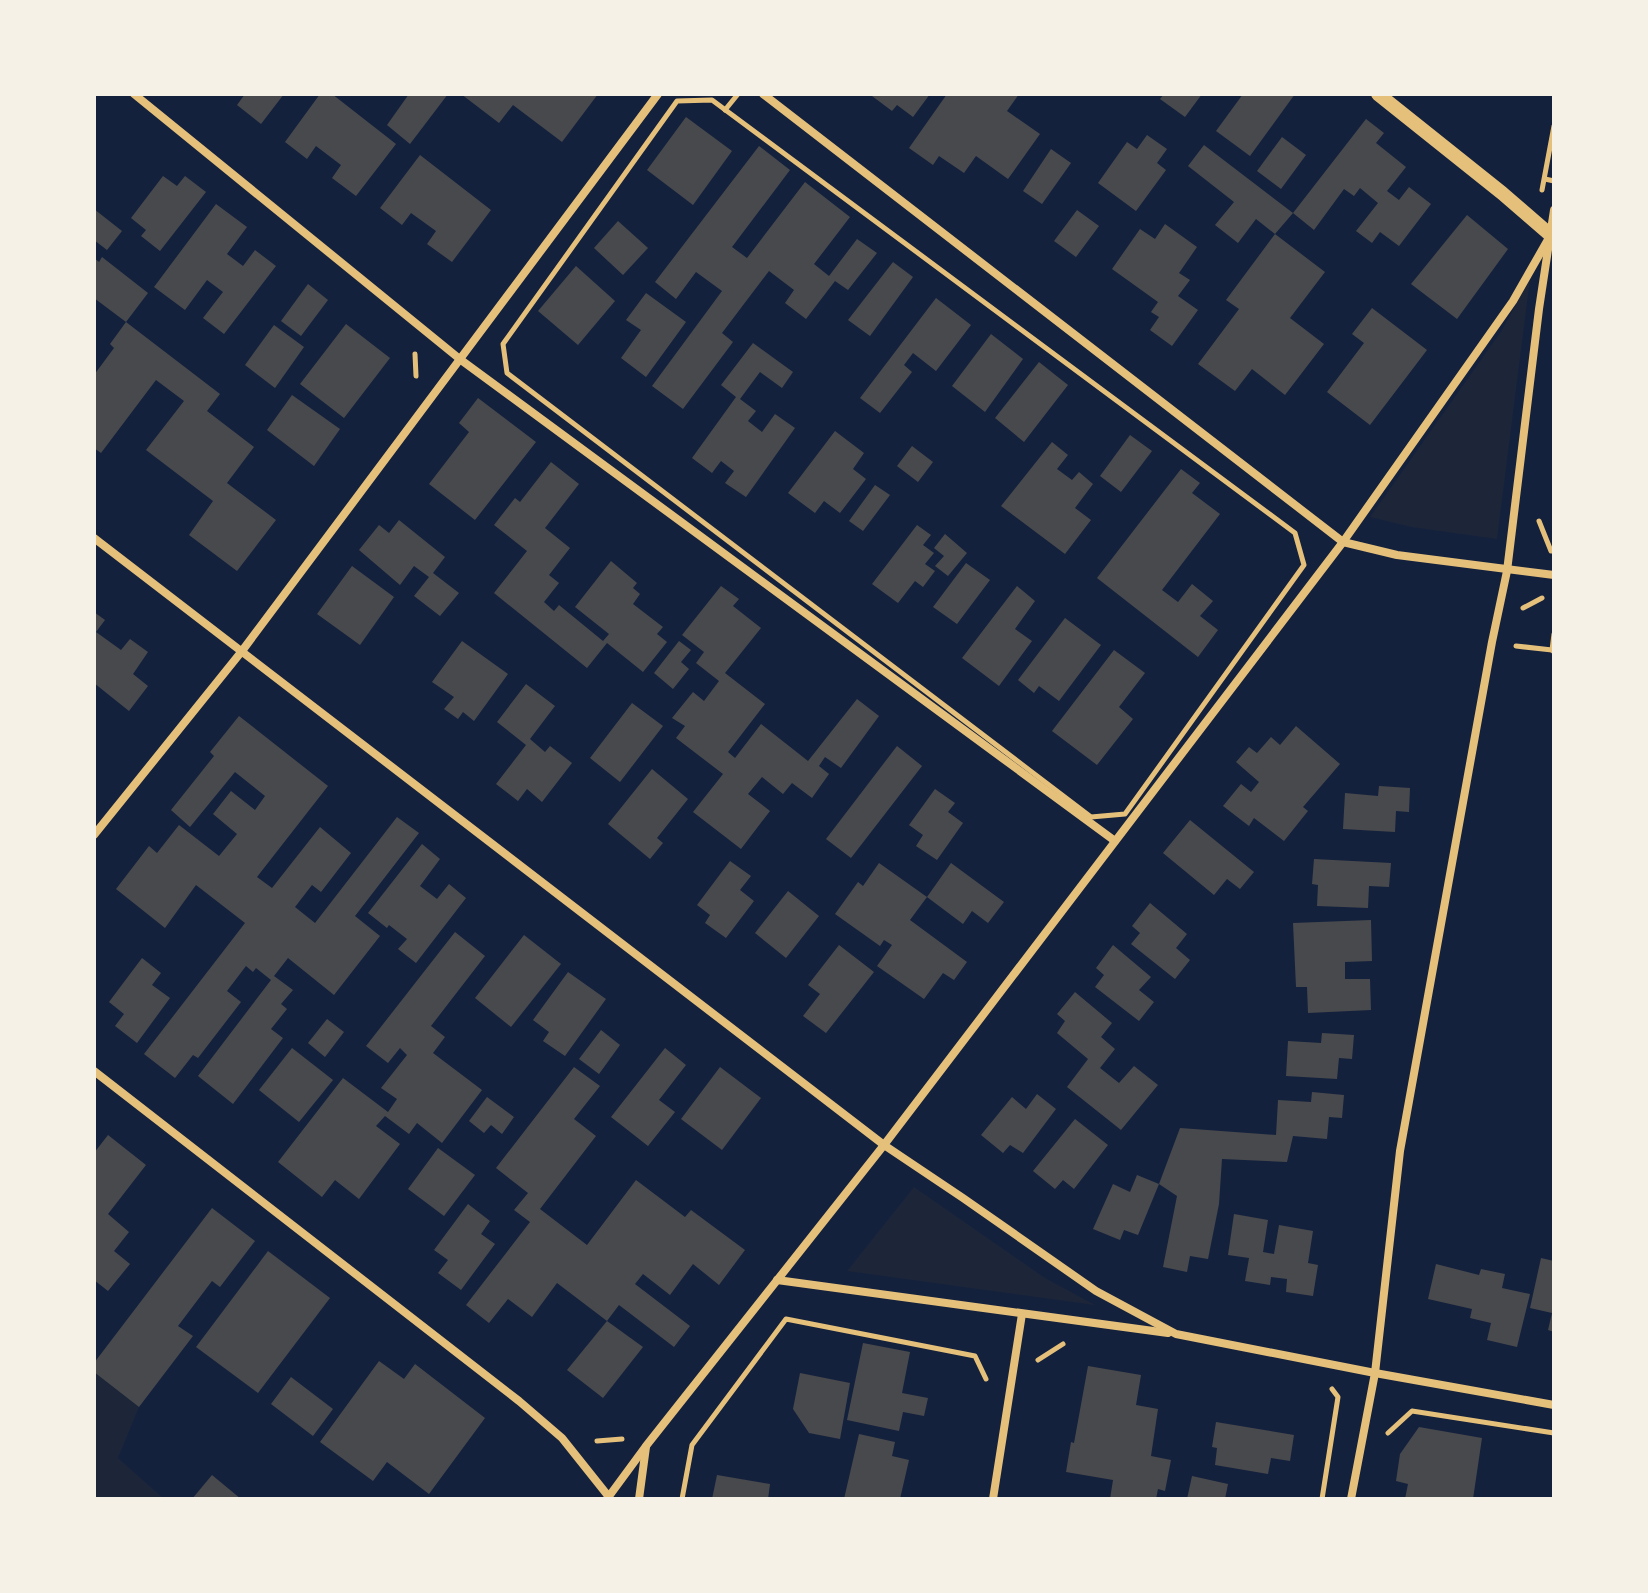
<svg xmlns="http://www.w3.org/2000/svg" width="1648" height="1593" font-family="Rubik,sans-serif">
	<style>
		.green { fill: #1d2539 }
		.building { fill: #48494c }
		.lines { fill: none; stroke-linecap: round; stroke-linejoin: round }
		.path { stroke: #e5c07b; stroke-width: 5 }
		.minor { stroke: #e5c07b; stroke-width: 8 }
		.tertiary { stroke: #e5c07b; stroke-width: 14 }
	</style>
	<rect width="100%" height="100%" fill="#14213d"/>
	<g class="green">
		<path d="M1530 279 1497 539 1411 527 1370 517 1502 330Z"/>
		<path d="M914 1187 1045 1278 1095 1305 847 1271Z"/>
		<path d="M94 1372 139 1407 118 1458 164 1499H94Z"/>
	</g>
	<g class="building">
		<path d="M245 94H284L261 124 237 105Z"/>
		<path d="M320 94H332L396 144 356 196 332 178 341 165 316 146 307 159 285 142Z"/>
		<path d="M409 94H448L410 144 387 125Z"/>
		<path d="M461 94H598L562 142 513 105 499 123Z"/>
		<path d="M874 94H930L913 117 897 105 892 111 872 96Z"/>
		<path d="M947 94H1019L1007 111 1040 134 1008 179 976 156 964 173 939 156 933 165 909 148Z"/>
		<path d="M1164 94H1202L1185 117 1160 99Z"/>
		<path d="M1243 94H1295L1250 156 1216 131Z"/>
		<path d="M686 117 732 151 693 205 647 170Z"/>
		<path d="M1366 119 1384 133 1376 143 1406 167 1387 191 1399 200 1409 187 1431 204 1399 246 1380 232 1372 243 1356 231 1378 203 1360 188 1354 196 1344 189 1314 230 1293 213Z"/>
		<path d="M1147 135 1167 149 1157 163 1166 170 1136 211 1098 183 1127 142 1137 149Z"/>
		<path d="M1282 137 1306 155 1281 189 1257 171Z"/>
		<path d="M1204 145 1293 213 1275 234 1256 219 1238 243 1215 225 1234 202 1188 166Z"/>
		<path d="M759 146 790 170 732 247 747 258 805 182 850 217 814 264 829 276 857 239 877 253 848 290 835 281 806 319 785 303 794 290 769 271 722 333 733 342 683 409 652 386 722 291 696 272 676 299 655 282Z"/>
		<path d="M1051 149 1071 163 1042 204 1023 191Z"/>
		<path d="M420 155 491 210 452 262 427 244 436 231 411 213 402 225 380 208Z"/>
		<path d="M163 176 177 186 185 176 206 192 160 251 141 236 146 230 131 218Z"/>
		<path d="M216 204 247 227 227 254 243 266 255 250 276 266 224 334 203 318 223 292 207 280 185 310 154 287Z"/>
		<path d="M94 209 122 231 107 250 94 240Z"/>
		<path d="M1077 210 1099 226 1076 257 1054 241Z"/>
		<path d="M1467 215 1508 249 1457 319 1411 284Z"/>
		<path d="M618 221 648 248 623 275 594 248Z"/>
		<path d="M1165 224 1197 247 1179 273 1190 280 1178 296 1198 310 1172 346 1150 330 1159 317 1151 312 1158 302 1112 269 1140 229 1155 239Z"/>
		<path d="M1275 234 1325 272 1290 318 1324 344 1285 395 1252 369 1235 391 1198 364 1239 309 1226 300Z"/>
		<path d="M102 257 148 293 126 322 94 298V258L99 262Z"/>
		<path d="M893 262 913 277 870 336 848 320Z"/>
		<path d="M576 266 615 301 578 345 538 311Z"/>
		<path d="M308 284 328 300 301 336 281 321Z"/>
		<path d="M646 293 686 322 646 377 621 358 641 330 626 320Z"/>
		<path d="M936 298 971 325 936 371 913 353 904 365 912 372 880 413 860 398Z"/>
		<path d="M1372 308 1427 350 1370 425 1327 392 1364 343 1352 334Z"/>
		<path d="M126 322 220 394 207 411 254 447 227 483 276 520 237 571 189 535 213 501 146 450 184 401 156 380 101 453 94 448V375L114 348 110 344Z"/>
		<path d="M346 324 390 358 344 418 300 384Z"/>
		<path d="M274 325 304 347 275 388 245 365Z"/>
		<path d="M991 334 1023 359 985 412 952 386Z"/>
		<path d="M753 343 793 372 782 388 760 372 740 399 756 411 748 421 762 432 775 414 795 428 746 497 725 483 734 471 721 461 712 473 692 458 736 397 721 385Z"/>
		<path d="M1039 362 1068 385 1024 442 995 418Z"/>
		<path d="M292 395 340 429 314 466 267 430Z"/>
		<path d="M478 398 536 442 475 520 429 484 469 432 459 423Z"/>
		<path d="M835 431 864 453 853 469 866 479 840 513 824 501 815 513 788 493Z"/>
		<path d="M1130 435 1152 451 1121 492 1100 476Z"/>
		<path d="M1052 442 1068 455 1057 469 1072 480 1079 472 1093 484 1075 508 1091 520 1065 554 1001 506Z"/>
		<path d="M912 446 933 462 918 482 897 466Z"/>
		<path d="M551 462 579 484 545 528 570 548 549 575 559 583 544 602 554 611 559 605 603 641 609 634 575 607 611 561 637 583 633 588 640 594 633 604 663 627 657 634 667 642 643 672 607 643 587 668 494 593 527 551 494 525 515 498 520 502Z"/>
		<path d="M1181 469 1200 483 1192 493 1220 514 1162 590 1178 602 1192 584 1213 601 1200 616 1218 630 1198 657 1097 578Z"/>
		<path d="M875 485 890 495 863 531 849 521Z"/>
		<path d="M399 520 445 557 433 573 459 593 440 616 414 596 429 577 414 566 400 585 359 550 379 525 389 533Z"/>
		<path d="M917 525 931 535 923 545 934 553 925 564 935 571 923 587 915 581 898 603 872 584Z"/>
		<path d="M945 534 967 553 948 576 935 566 944 556 934 548Z"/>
		<path d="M966 563 990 580 957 624 933 607Z"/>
		<path d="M352 566 394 597 360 645 317 614Z"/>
		<path d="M721 586 739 599 733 606 761 628 725 673 765 704 728 752 735 758 761 724 808 761 857 699 879 716 841 768 825 757 819 766 829 774 812 798 792 783 783 794 762 777 748 794 770 811 741 849 693 812 723 774 676 738 685 726 672 718 693 692 704 701 719 681 696 663 704 652 682 635Z"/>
		<path d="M1017 586 1035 601 1015 629 1032 641 999 686 962 658Z"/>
		<path d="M94 612 105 620 96 632 121 650 130 639 148 652 133 674 148 686 129 711 94 683Z"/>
		<path d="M1065 618 1101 645 1059 701 1039 686 1034 693 1018 680Z"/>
		<path d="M462 641 508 674 474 721 463 712 458 719 444 709 454 697 432 682Z"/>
		<path d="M679 641 691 650 681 662 689 669 673 689 654 673Z"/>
		<path d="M1114 650 1145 673 1119 707 1133 719 1097 765 1052 731Z"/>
		<path d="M526 684 555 706 530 739 545 752 550 746 572 763 542 802 527 789 518 801 496 784 526 745 497 722Z"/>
		<path d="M632 703 663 726 620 782 590 758Z"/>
		<path d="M239 716 328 786 257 877 272 888 320 827 351 853 321 892 312 885 295 907 315 923 397 817 419 833 355 916 380 936 334 995 288 958 274 976 293 990 281 1004 287 1009 271 1029 283 1038 233 1104 198 1076 271 980 256 968 253 972 246 966 227 991 241 1002 198 1058 193 1055 175 1078 144 1054 245 923 196 885 165 928 116 889 149 846 157 853 179 825 219 856 237 834 213 814 231 791 255 810 265 796 235 772 190 827 171 810 214 756 210 752Z"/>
		<path d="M1296 726 1340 764 1303 807 1308 811 1284 841 1254 818 1249 826 1223 806 1241 784 1251 792 1259 782 1236 762 1249 747 1257 753 1271 737 1280 745Z"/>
		<path d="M897 746 922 766 851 858 826 839Z"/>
		<path d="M652 769 688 799 657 838 663 843 650 859 608 824Z"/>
		<path d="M1379 786 1410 788 1409 812 1396 811 1395 832 1343 829 1345 793 1378 796Z"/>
		<path d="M935 789 955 803 948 812 963 823 937 860 916 846 923 835 909 825Z"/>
		<path d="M1190 820 1254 872 1240 889 1227 879 1214 895 1163 853Z"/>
		<path d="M422 844 440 859 420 886 437 899 449 884 466 898 416 963 398 949 407 939 389 925 387 928 368 913Z"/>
		<path d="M1314 859 1391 863 1389 887 1369 886 1368 908 1317 906 1318 885 1312 884Z"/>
		<path d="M730 861 751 876 740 890 754 901 726 938 705 923 710 915 697 905Z"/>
		<path d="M879 863 927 897 910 920 967 962 954 980 943 973 924 999 877 966 892 945 884 940 880 946 835 914 858 882 863 886Z"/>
		<path d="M951 863 1004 902 988 923 972 911 963 924 927 897Z"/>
		<path d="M788 891 819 916 786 958 755 933Z"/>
		<path d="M1150 903 1187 934 1176 948 1190 960 1175 979 1131 944 1140 933 1132 926Z"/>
		<path d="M1371 920 1372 961 1345 962V979H1370L1371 1010 1308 1013 1307 987H1296L1293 923Z"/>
		<path d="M455 932 485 956 431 1026 445 1037 433 1053 482 1090 442 1143 417 1123 409 1134 385 1116 376 1126 400 1144 359 1199 335 1180 322 1197 278 1162 343 1078 388 1112 397 1099 381 1088 407 1055 400 1048 388 1063 366 1046Z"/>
		<path d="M524 935 561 964 511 1027 475 998Z"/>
		<path d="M839 945 874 972 826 1033 803 1016 820 994 808 985Z"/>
		<path d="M1113 945 1151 977 1139 990 1154 1002 1139 1021 1095 987 1104 975 1096 968Z"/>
		<path d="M142 958 161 973 152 985 170 998 137 1043 115 1026 124 1014 109 1002Z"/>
		<path d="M568 972 606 999 565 1056 543 1041 549 1032 533 1020Z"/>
		<path d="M1075 992 1112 1023 1101 1037 1115 1049 1100 1068 1119 1083 1134 1066 1158 1085 1121 1130 1067 1087 1088 1059 1057 1033 1065 1021 1057 1014Z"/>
		<path d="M327 1019 344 1032 325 1057 308 1043Z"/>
		<path d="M601 1030 620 1045 599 1074 579 1059Z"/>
		<path d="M1322 1033 1354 1035 1352 1059 1339 1058 1337 1079 1286 1076 1288 1041 1321 1043Z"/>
		<path d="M292 1048 333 1080 299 1122 259 1090Z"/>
		<path d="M665 1048 686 1065 659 1100 675 1112 648 1146 611 1117Z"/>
		<path d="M574 1067 600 1086 574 1119 596 1136 540 1209 587 1245 636 1180 685 1217 691 1210 745 1250 719 1285 693 1264 670 1295 643 1274 635 1284 690 1326 674 1347 619 1305 607 1321 557 1283 532 1317 508 1299 489 1323 466 1305 530 1222 514 1210 528 1193 496 1168Z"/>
		<path d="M720 1067 761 1098 722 1150 681 1119Z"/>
		<path d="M1312 1092 1344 1095 1342 1118 1329 1117 1327 1139 1293 1136 1287 1162 1222 1159 1219 1204 1208 1259 1190 1256 1187 1272 1163 1267 1177 1196 1159 1184 1180 1128 1276 1135 1278 1100 1311 1102Z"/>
		<path d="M1037 1094 1056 1109 1023 1153 1010 1145 1003 1153 981 1135 1012 1097 1026 1109Z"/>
		<path d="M487 1097 514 1117 502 1134 491 1125 484 1133 469 1121Z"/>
		<path d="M1075 1119 1108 1145 1074 1189 1063 1180 1055 1189 1033 1171Z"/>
		<path d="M108 1135 146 1165 108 1214 129 1232 114 1251 130 1264 108 1291 94 1280V1153Z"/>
		<path d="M438 1148 475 1175 444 1216 408 1189Z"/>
		<path d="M1137 1175 1159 1184 1138 1235 1124 1230 1120 1240 1093 1229 1113 1184 1130 1192Z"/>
		<path d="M468 1204 490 1221 481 1234 495 1244 461 1290 438 1273 448 1260 434 1250Z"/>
		<path d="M212 1208 255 1241 220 1287 212 1281 178 1326 193 1336 139 1407 94 1372V1363Z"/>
		<path d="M1234 1214 1268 1220 1263 1252 1274 1254 1279 1225 1313 1231 1308 1263 1318 1265 1313 1296 1286 1292 1287 1279 1271 1277 1270 1285 1245 1281 1249 1258 1228 1255Z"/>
		<path d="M268 1251 330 1298 258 1393 196 1347Z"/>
		<path d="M1541 1258 1554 1261V1332L1548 1330 1552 1313 1530 1308Z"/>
		<path d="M1436 1264 1479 1275 1481 1269 1505 1274 1502 1288 1530 1294 1517 1347 1487 1340 1491 1323 1470 1318 1472 1309 1428 1299Z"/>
		<path d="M607 1321 643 1347 603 1398 567 1370Z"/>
		<path d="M863 1343 910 1352 902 1393 928 1398 924 1416 903 1412 899 1431 847 1420Z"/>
		<path d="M379 1361 404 1379 415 1364 485 1418 429 1494 387 1462 373 1481 320 1442Z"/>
		<path d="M1088 1366 1141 1375 1136 1405 1158 1409 1151 1456 1171 1460 1165 1491 1158 1489 1156 1499H1110L1113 1480 1066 1472 1071 1442 1074 1443Z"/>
		<path d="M800 1373 850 1383 840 1439 809 1433 793 1409Z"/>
		<path d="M291 1377 333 1409 313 1436 271 1404Z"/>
		<path d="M1216 1422 1294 1435 1290 1461 1271 1458 1268 1474 1215 1465 1217 1448 1212 1447Z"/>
		<path d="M1419 1427 1482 1438 1473 1499H1405L1408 1484 1396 1481 1400 1454Z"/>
		<path d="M859 1434 895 1442 892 1456 909 1460 900 1499H844Z"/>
		<path d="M212 1475 241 1499H192Z"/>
		<path d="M717 1475 770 1484 768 1499H712Z"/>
		<path d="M1192 1476 1228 1484 1225 1499H1187Z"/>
	</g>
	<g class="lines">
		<g class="path">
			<path d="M712 100 1295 533 1304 565 1125 814 1091 817 507 373 503 344 677 101Z"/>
			<path d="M725 110 738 94"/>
			<path d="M1545 179 1554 181"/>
			<path d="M1542 190 1554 126"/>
			<path d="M415 354 416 376"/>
			<path d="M1539 521 1551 551H1553"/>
			<path d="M1523 608 1542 598"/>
			<path d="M1516 646 1552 650 1554 652"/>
			<path d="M1552 650 1554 634"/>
			<path d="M1038 1360 1063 1344"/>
			<path d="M1388 1433 1412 1411 1554 1433"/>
			<path d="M597 1441 622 1439"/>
			<path d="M682 1499 692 1445 786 1319 975 1356 986 1379"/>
			<path d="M1322 1499 1338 1397 1332 1389"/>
		</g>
		<g class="minor">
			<path d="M134 94 461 360 1115 841"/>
			<path d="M763 94 1343 542 1397 555 1554 575"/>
			<path d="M94 538 884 1145 963 1198 1096 1291 1176 1334 1375 1373 1554 1405"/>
			<path d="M94 835 242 651 658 94"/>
			<path d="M94 1071 519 1401 562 1438 609 1497"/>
			<path d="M777 1280 1168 1333"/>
			<path d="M607 1499 646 1446 884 1145 1343 542 1513 301 1550 236"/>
			<path d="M639 1499 646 1447"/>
			<path d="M993 1499 1022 1314"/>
			<path d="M1351 1499 1375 1373 1400 1151 1492 642 1507 571 1539 309 1554 210"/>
		</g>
		<path class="tertiary" d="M1378 94 1502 193 1554 238"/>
	</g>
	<rect width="1648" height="1593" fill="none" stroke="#f6f1e7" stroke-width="192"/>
</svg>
